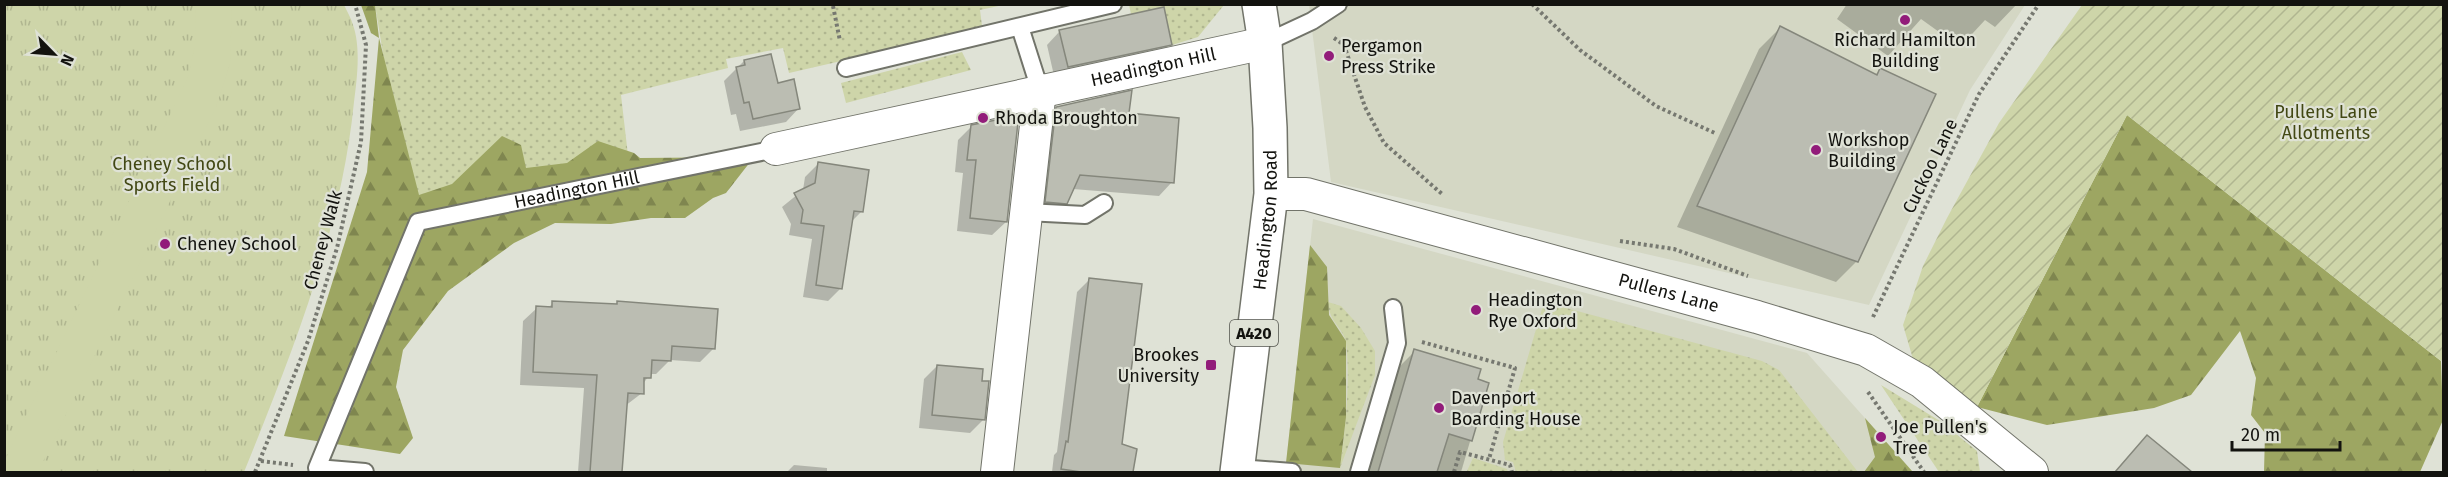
<svg xmlns="http://www.w3.org/2000/svg" width="2448" height="477" font-family="'Fira Sans',sans-serif">
	<style>
		.built { fill: #d4d7c4 }
		.grass { fill: url(#grass-dots) }
		.forest { fill: url(#forest-firs) }
		.park { fill: url(#park-tufts) }
		.garden { fill: url(#garden-furrows) }
		.pitch { fill: #ced5a9 }
		.shadow { fill: #0003 }
		.building { fill: #bbbdb2; stroke: #85877c; stroke-width: 1.5 }
		.lines { fill: none; stroke-linecap: round; stroke-linejoin: round }
		.lane-casing { stroke: #72746a; stroke-width: 20 }
		.street-casing { stroke: #72746a; stroke-width: 34 }
		.primary-casing { stroke: #72746a; stroke-width: 36 }
		.path { stroke: #767870; stroke-width: 4; stroke-dasharray: 3 3; stroke-linecap: butt }
		.lane { stroke: #fff; stroke-width: 16 }
		.street { stroke: #fff; stroke-width: 32 }
		.primary { stroke: #fff; stroke-width: 33 }
		.poi-dot { fill: #921c7a; stroke: #dfe2d6; stroke-width: 2 }
		.labels { text-anchor: middle; dominant-baseline: central; stroke-width: 4.5; stroke-linejoin: round; paint-order: stroke }
		.shield { fill: #dfe2d6; stroke: #50514b; stroke-width: 1.5 }
		.shield-label { font-size: 16px; font-weight: bold; fill: #13130f }
		.poi-label { font-size: 18px; fill: #13130f; stroke: #dfe2d6; text-anchor: start }
		.street-label { font-size: 18px; fill: #13130f; stroke: #dfe2d6 }
		.park-label { font-size: 18px; fill: #424814; stroke: #dfe2d6 }
	</style>
	<defs>
		<pattern id="grass-dots" width="8" height="8" patternUnits="userSpaceOnUse" patternTransform="scale(1.5)"><rect width="8" height="8" fill="#ced5a9"/><path d="M2 2h.1M6 6h.1" fill="none" stroke="#b0b690" stroke-width="1.8" stroke-linecap="round"/></pattern>
		<pattern id="forest-firs" width="22" height="20" patternUnits="userSpaceOnUse" patternTransform="scale(1.5)"><rect width="22" height="20" fill="#9da662"/><path d="M5 1l3.5 6h-7zM16 11l3.5 6h-7z" fill="#7f864f"/></pattern>
		<pattern id="park-tufts" width="24" height="20" patternUnits="userSpaceOnUse" patternTransform="scale(1.5)"><rect width="24" height="20" fill="#ced5a9"/><path d="M3 7l-1-3M5 7V3M7 7l1-3M15 17l-1-3M17 17v-4M19 17l1-3" fill="none" stroke="#b0b690"/></pattern>
		<pattern id="garden-furrows" width="10" height="10" patternUnits="userSpaceOnUse" patternTransform="scale(1.5)"><rect width="10" height="10" fill="#ced5a9"/><path d="M-1 1l2-2M0 10L10 0M9 11l2-2" fill="none" stroke="#b0b690"/></pattern>
	</defs>
	<rect width="100%" height="100%" fill="#dfe2d6"/>
	<g class="built">
		<path d="M1309 5H2025L1970 90 1869 305 1331 182Z"/>
		<path d="M1313 219 1807 353 1913 472H1285Z"/>
	</g>
	<g class="grass">
		<path d="M375 5H1003L980 10 982 26 976 30 789 73 783 48 726 59 728 68 621 95 629 164 409 212Z"/>
		<path d="M1129 5H1224L1198 37 1172 45 1164 7 1131 14Z"/>
		<path d="M962 52 971 70 846 103 841 83Z"/>
		<path d="M1328 302 1341 306 1361 328 1375 351V375L1340 468C1345 433 1351 378 1346 343 1344 328 1329 323 1328 302Z"/>
		<path d="M1544 302 1762 361 1779 370 1858 472H1516L1513 462 1505 460 1503 442Z"/>
		<path d="M1881 385 1940 421 1977 451 1980 472H1939Z"/>
		<path d="M1473 458 1507 469 1508 472 1467 471Z"/>
	</g>
	<g class="forest">
		<path d="M361 5H375L379 38 419 195 452 184 502 136 521 145 526 168 567 163 598 141 634 153 640 158 754 157 726 193 713 198 685 218H651L611 224 555 223 514 243 448 291 403 350 396 387 413 438 400 454 284 436 367 172 379 38 371 33Z"/>
		<path d="M2127 115 2441 361 2443 420 2420 472H2264L2265 433 2251 415 2256 378 2240 331 2191 395 2154 408 2047 425 1977 407Z"/>
		<path d="M1310 245 1327 267 1329 315 1346 341V417L1340 468 1286 463Z"/>
		<path d="M1865 418 1912 471 1913 472H1864L1875 457Z"/>
	</g>
	<path class="park" d="M4 5H344C347 11 351 18 353 25 361 48 357 79 354 102 341 232 292 353 244 472H5Z"/>
	<path class="garden" d="M2082 5H2443L2444 358 2441 361 2127 115 1977 407 1913 359 1903 325 1923 266 1947 218 1999 123Z"/>
	<path class="pitch" d="M196 5H232L230 64 216 107 38 472H5V460L188 77 195 45Z"/>
	<g class="shadow">
		<path d="M1847 4H2017L1995 27 1985 20 1960 47 1921 19 1888 56 1837 19Z"/>
		<path d="M1780 28 1874 76 1880 70 1857 261 1836 282 1677 227 1759 49Z"/>
		<path d="M1060 31 1170 44 1157 57 1055 80 1047 45Z"/>
		<path d="M744 61 799 108 786 122 740 131 736 114 731 115 724 81Z"/>
		<path d="M1057 108 1128 115 1172 182 1159 196 1073 189 1066 203 1053 216 1033 215 1044 121Z"/>
		<path d="M971 127 1006 222 992 235 957 231 963 173 955 172 958 140Z"/>
		<path d="M818 164 862 211 851 222 841 288 828 301 803 297 812 239 789 235 791 224 782 207 803 190 805 177Z"/>
		<path d="M1089 280 1120 445 1135 450 1132 472H1052L1054 455 1057 452 1077 292Z"/>
		<path d="M553 303 615 306 618 303 714 348 700 362 670 360 656 374H650L643 384 642 393 625 406 621 472H578L584 388 520 385 523 321 537 308H548Z"/>
		<path d="M1415 351 1487 384 1461 472H1367L1398 368Z"/>
		<path d="M937 366 980 382 983 420 970 433 919 428 924 379Z"/>
		<path d="M2147 437 2188 472H2115Z"/>
		<path d="M794 465 827 468V472H787Z"/>
	</g>
	<g class="building">
		<path d="M1164 7 1172 45 1068 67 1059 30Z"/>
		<path d="M1780 26 1877 75 1880 68 1936 94 1858 262 1697 206Z"/>
		<path d="M771 54 778 83 794 79 800 109 753 119 749 102 744 103 736 67 745 65 744 60Z"/>
		<path d="M1132 90 1129 113 1179 118 1174 183 1080 175 1067 204 1045 202 1056 107Z"/>
		<path d="M996 120 1018 122 1007 222 970 218 976 160H967L971 125Z"/>
		<path d="M818 162 869 170 863 212 854 211 842 289 816 285 824 226 801 223 803 210 794 193 815 183Z"/>
		<path d="M1089 278 1142 284 1122 444 1137 449 1133 472H1081L1061 469 1066 441 1068 442Z"/>
		<path d="M552 301 617 304V301L718 309 715 349 672 346 671 361 652 360 651 378H644V394L628 393 622 472H590L597 375 533 372 536 306 552 307Z"/>
		<path d="M1414 349 1481 369 1478 379 1489 383 1472 441 1449 434 1437 472H1378Z"/>
		<path d="M937 365 983 369 982 381H989L985 420 932 415Z"/>
		<path d="M2147 435 2192 472H2115Z"/>
	</g>
	<g class="lines">
		<defs>
			<g id="lane">
				<path d="M1020 27 1040 90"/>
				<path d="M1265 43 1312 21 1338 4"/>
				<path d="M846 68 1113 4"/>
				<path d="M1026 212 1085 215 1104 203"/>
				<path d="M1238 468 1292 472"/>
				<path id="s1" d="M365 472 317 468 418 222 776 149"/>
				<path d="M1359 472 1397 343 1393 308"/>
			</g>
			<g id="street">
				<path id="s2" d="M776 149 1265 43"/>
				<path id="s3" d="M1271 194H1306L1757 317 1866 350 1922 382 2032 472"/>
				<path d="M997 472 1040 90"/>
			</g>
			<g id="primary">
				<path id="s4" d="M1237 472 1271 194 1270 128 1265 43 1259 4"/>
			</g>
		</defs>
		<use href="#lane" class="lane-casing"/>
		<use href="#street" class="street-casing"/>
		<use href="#primary" class="primary-casing"/>
		<g class="path">
			<path d="M1532 4 1580 50 1656 106 1717 134"/>
			<path d="M833 6 840 41"/>
			<path d="M1334 38 1344 45 1365 107 1384 143 1442 194"/>
			<path d="M1620 241 1674 249 1748 276"/>
			<path d="M1873 317 1979 94 2039 4"/>
			<path d="M1422 342 1515 368 1489 459"/>
			<path d="M1868 392 1924 472"/>
			<path d="M261 461 293 465"/>
			<path d="M255 472 308 341 337 248 361 142 366 45 355 4"/>
			<path d="M1454 472 1460 452 1510 465 1512 472"/>
		</g>
		<use href="#lane" class="lane"/>
		<use href="#street" class="street"/>
		<use href="#primary" class="primary"/>
	</g>
	<g class="poi-dot">
		<circle cx="1905" cy="20" r="6"/>
		<circle cx="1329" cy="56" r="6"/>
		<circle cx="983" cy="118" r="6"/>
		<circle cx="1816" cy="150" r="6"/>
		<circle cx="165" cy="244" r="6"/>
		<circle cx="1476" cy="310" r="6"/>
		<rect x="1205" y="359" width="12" height="12" rx="3"/>
		<circle cx="1439" cy="408" r="6"/>
		<circle cx="1881" cy="437" r="6"/>
	</g>
	<g class="labels">
		<rect class="shield" x="1230" y="320" width="48" height="26" rx="4.5"/>
		<g class="shield-label">
			<text x="1254" y="333">A420</text>
		</g>
		<g class="poi-label">
			<text x="1905" y="40" text-anchor="middle">Richard Hamilton<tspan x="1905" dy="21">Building</tspan></text>
			<text x="1341" y="46">Pergamon<tspan x="1341" dy="21">Press Strike</tspan></text>
			<text x="995" y="118">Rhoda Broughton</text>
			<text x="1828" y="140">Workshop<tspan x="1828" dy="21">Building</tspan></text>
			<text x="177" y="244">Cheney School</text>
			<text x="1488" y="300">Headington<tspan x="1488" dy="21">Rye Oxford</tspan></text>
			<text x="1199" y="355" text-anchor="end">Brookes<tspan x="1199" dy="21">University</tspan></text>
			<text x="1451" y="398">Davenport<tspan x="1451" dy="21">Boarding House</tspan></text>
			<text x="1893" y="427">Joe Pullen's<tspan x="1893" dy="21">Tree</tspan></text>
		</g>
		<g class="street-label">
			<text stroke="none"><textPath href="#s2" startOffset="386">Headington Hill</textPath></text>
			<text transform="translate(1930 166) rotate(-64)">Cuckoo Lane</text>
			<text stroke="none"><textPath href="#s1" startOffset="476">Headington Hill</textPath></text>
			<text stroke="none"><textPath href="#s4" startOffset="254">Headington Road</textPath></text>
			<text transform="translate(323 240) rotate(-75)">Cheney Walk</text>
			<text stroke="none"><textPath href="#s3" startOffset="411">Pullens Lane</textPath></text>
		</g>
		<g class="park-label">
			<text x="2326" y="112">Pullens Lane<tspan x="2326" dy="21">Allotments</tspan></text>
			<text x="172" y="164">Cheney School<tspan x="172" dy="21">Sports Field</tspan></text>
		</g>
	</g>
	<rect width="2448" height="477" fill="none" stroke="#13130f" stroke-width="12"/>
	<g transform="translate(54 54) rotate(115)" stroke="#dfe2d6" stroke-width="4.5" paint-order="stroke">
	<path d="M0-4.5L10 22L0 15L-10 22Z" fill="#13130f"/>
	<text y="-9" font-size="16" font-weight="bold" text-anchor="middle" fill="#13130f">N</text>
	</g>
	<path d="M2232 441v9h108v-9" fill="none" stroke="#13130f" stroke-width="3"/>
	<text x="2241" y="441" font-size="18" fill="#13130f" stroke="#dfe2d6" stroke-width="4.5" paint-order="stroke">20 m</text>
</svg>
